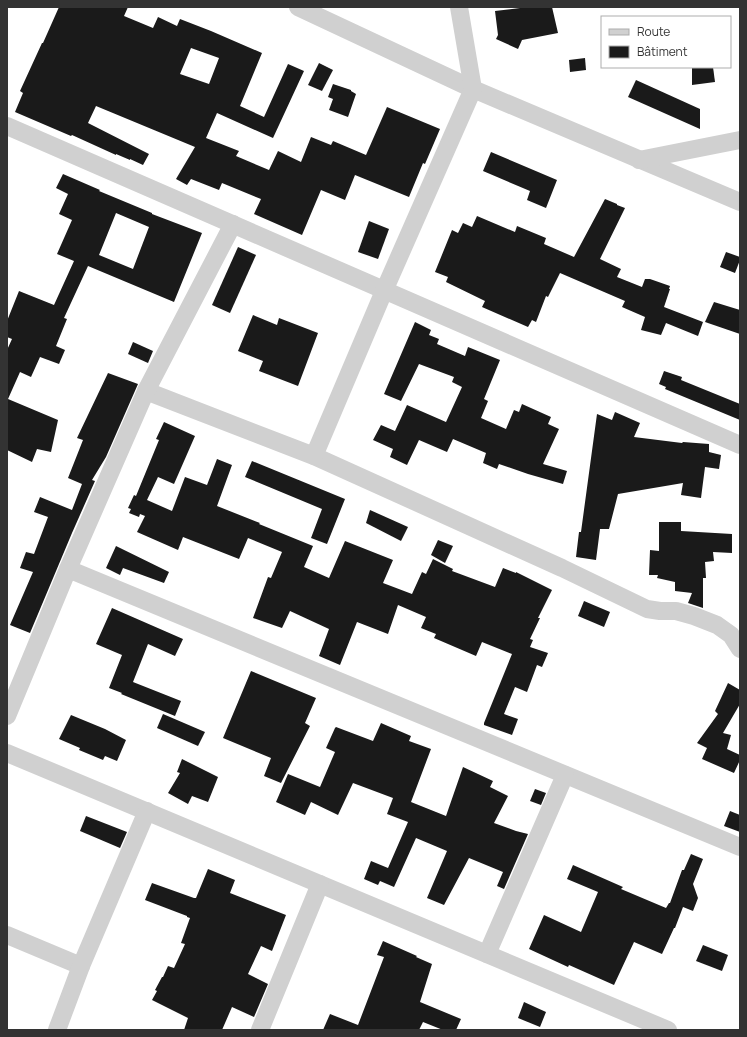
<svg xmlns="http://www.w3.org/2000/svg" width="747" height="1037" font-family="Manrope,sans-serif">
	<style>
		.building { fill: #1a1a1a; fill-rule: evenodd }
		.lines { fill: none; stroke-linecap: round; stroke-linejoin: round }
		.minor { stroke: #d0d0d0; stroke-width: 18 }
	</style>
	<rect width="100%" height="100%" fill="#fff"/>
	<g class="building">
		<path d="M59 7H128L124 16 153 28 158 17 177 26 180 19 211 31 262 53 240 106 264 117 288 64 304 71 273 138 217 113 206 138 239 151 236 156 269 170 278 151 301 162 311 137 331 145 333 141 366 155 387 107 440 129 425 164 423 163 409 197 355 175 345 200 321 190 302 235 254 214 261 199 222 183 219 190 191 179 187 185 176 179 195 147 96 106 88 123 149 154 143 165 130 159V160L116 154V155L72 135 71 136 15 112 23 93 20 91 42 43H43ZM191 48 219 58 209 84 180 74Z"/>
		<path d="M528 7H552L558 33 522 40 518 49 496 39 498 35 495 11Z"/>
		<path d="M585 58 586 70 570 72 569 60Z"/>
		<path d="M319 63 333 70 322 91 308 85Z"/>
		<path d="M692 67H713L715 82 692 85Z"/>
		<path d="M636 80 700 109V129L628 97Z"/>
		<path d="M333 84 351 90V91L356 94 348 117 329 110 333 99 328 97Z"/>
		<path d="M491 152 557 180 546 208 527 200 530 191 483 171Z"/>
		<path d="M63 174 100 190 99 191 152 213V214L202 233 174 302 88 266 64 318 67 319 56 346 65 350 59 364 40 357 31 377 20 372 8 399 58 420 51 452 37 449 32 462 7 450V350L12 339 7 337V321L19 291 54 305 74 261 57 254 72 220 59 214 68 194 56 188ZM116 213 149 227 133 269 99 255Z"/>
		<path d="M605 199 617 204V205L625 208 600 259 621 269 617 277 642 287 645 279H650L670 286 669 289H670L664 307 703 322 698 336 666 323 661 335 641 330 645 317 622 307 625 301 560 273 548 297 546 296 536 322 532 320 528 327 482 307 485 301 446 282 448 277 435 272 452 230 458 233 463 223 472 227 477 216 515 232 517 226 546 238 544 244 574 257Z"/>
		<path d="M369 221 389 229 378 259 358 252Z"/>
		<path d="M238 247 256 255 230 313 212 305Z"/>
		<path d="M726 252 740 257V260L735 273 720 267Z"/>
		<path d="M714 302 740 310V334L705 322Z"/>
		<path d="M253 315 277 325 279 318 318 333 298 386 259 371 263 361 238 351Z"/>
		<path d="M415 322 431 330 429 335 439 339 437 344 465 356 468 347 500 360 484 399 488 401 481 418 506 429 514 410 519 412 522 404 551 417 548 424 559 429 543 464 567 471 563 484 528 474 499 464 497 469 483 463 486 453 453 439 447 452 419 440 407 465 390 457 393 449 373 440 381 425 395 431 407 405 446 422 462 387 452 382 454 377 419 364 401 401 384 394Z"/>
		<path d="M133 342 153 351 148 363 128 354Z"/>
		<path d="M664 371 682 377 681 380 740 404V420L665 389 666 387 659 384Z"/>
		<path d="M108 373 138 384 106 457 92 480 95 481 72 533 30 633 10 625 33 572 20 568 26 552 34 554 48 517 34 512 40 497 72 510 82 484 68 478 83 440 77 438Z"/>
		<path d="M615 412 640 423 634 437 682 443 683 442 709 444V452L721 455 719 469 705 467 701 498 681 495 683 483 618 494 609 529H600L596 560 576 557 579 532H581L597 414 612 420Z"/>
		<path d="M164 422 195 436 174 484 158 477 147 500 172 511 185 477 207 485 217 459 232 465 217 506 260 523 259 524 313 546 304 567 329 578 345 541 393 560 383 583 412 594 422 572 426 574 433 559 453 569 452 571 495 587 503 568 516 573V572L552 590 538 618H540L530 639 533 640 530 647 548 653 542 667 537 665 527 692 515 687 504 714 518 719 512 735 484 725V723L512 654 482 642 476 656 434 638 436 634 421 628 426 617 398 605 388 634 357 622 340 665 319 656 329 629 290 611 282 628 253 618 268 577 271 578 282 552 248 538 239 559 183 537 178 550 137 532 145 516 140 514 139 517 129 513 131 509 128 508 134 495 136 496 159 440 156 439Z"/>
		<path d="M252 461 345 499 327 544 311 538 322 509 245 477Z"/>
		<path d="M370 510 408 527 401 541 366 523Z"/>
		<path d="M659 522H681V531L732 534V553L713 552 714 561 705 562 706 578H703V608L688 603 692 593 675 591V582L657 578 658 575H649L650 550 659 551Z"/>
		<path d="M438 540 453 546 445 563 431 555Z"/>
		<path d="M116 546 169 572 164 583 123 568 120 575 106 568Z"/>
		<path d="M584 601 610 612 604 627 578 616Z"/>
		<path d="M112 608 183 639 175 656 148 644 133 682 181 701 175 716 121 694 122 693 109 688 122 655 96 644Z"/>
		<path d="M251 671 316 698 305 723 310 726 281 783 264 776 271 758 223 738Z"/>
		<path d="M728 683 740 690V704L723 733 731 735 727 749 740 755V760L734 773 702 759 707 748 697 743 718 714 715 711Z"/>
		<path d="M163 714 205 732 198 746 157 728Z"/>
		<path d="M71 715 105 729 126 740 117 761 105 756 103 760 79 750 80 748 59 739Z"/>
		<path d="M381 723 411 736 409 741 431 749 411 802 446 816 463 767 493 781 490 787 508 796 494 823 516 831 528 834 504 889 497 886 503 872 469 858 444 905 427 898 447 851 416 838 394 887 380 881 378 885 364 879 371 861 388 868 408 822 387 814 393 798 353 783 338 815 311 802 305 815 276 802 288 774 320 787 335 752 326 748 335 728 336 727 373 741Z"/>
		<path d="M182 759 218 777 208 802 192 796 188 804 168 793 180 773 177 772Z"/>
		<path d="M535 789 546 793 541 805 530 801Z"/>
		<path d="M730 811 740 815V832L724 826Z"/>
		<path d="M86 816 127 832 120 848 80 831Z"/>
		<path d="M691 854 703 859 693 884 698 898 693 911 683 907 675 928H674L662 954 634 942 614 985 569 965 568 967 529 949 544 915 581 932 598 892 567 879 573 865 623 887 621 889 666 908 669 903H670L682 870H684Z"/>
		<path d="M208 869 235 880 230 893 286 915 272 951 261 946 248 974 268 984 254 1017 232 1007 222 1030H184L188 1018 152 1000 157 991 155 990 162 977H163L168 966 174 968 185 944 181 943 190 918 187 917V916L145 900 152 883 194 898H196Z"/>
		<path d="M383 941 417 956 416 957 432 964 420 1002 461 1019 456 1030H443L423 1022 419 1030H323L330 1014 358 1025 384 957 377 955Z"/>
		<path d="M703 945 728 955 722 971 696 961Z"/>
		<path d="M524 1002 546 1012 540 1027 518 1018Z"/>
	</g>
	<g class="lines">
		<g class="minor">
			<path d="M298 7 473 89 740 202"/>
			<path d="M7 126 740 445"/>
			<path d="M639 160 740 140"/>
			<path d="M146 391 314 456 562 568 647 609 660 611H676L694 616 717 625 731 635 740 649"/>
			<path d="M314 456 384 291 473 89 459 7"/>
			<path d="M68 569 740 847"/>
			<path d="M7 716 68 569 146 391 233 224"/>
			<path d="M7 753 668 1030"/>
			<path d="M7 935 81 966"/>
			<path d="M487 954 565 775"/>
			<path d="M57 1030 81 966 147 811"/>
			<path d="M260 1030 320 884"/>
		</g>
	</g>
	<rect width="747" height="1037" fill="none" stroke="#333333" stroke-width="16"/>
	<rect x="601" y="16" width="130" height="52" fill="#ffffff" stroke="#adadad"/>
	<rect x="609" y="29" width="20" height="6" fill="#d0d0d0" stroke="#adadad"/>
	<text x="637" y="36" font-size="12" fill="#333333">Route</text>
	<rect x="609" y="46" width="20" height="12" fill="#1a1a1a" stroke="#adadad"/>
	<text x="637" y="56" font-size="12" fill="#333333">Bâtiment</text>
</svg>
